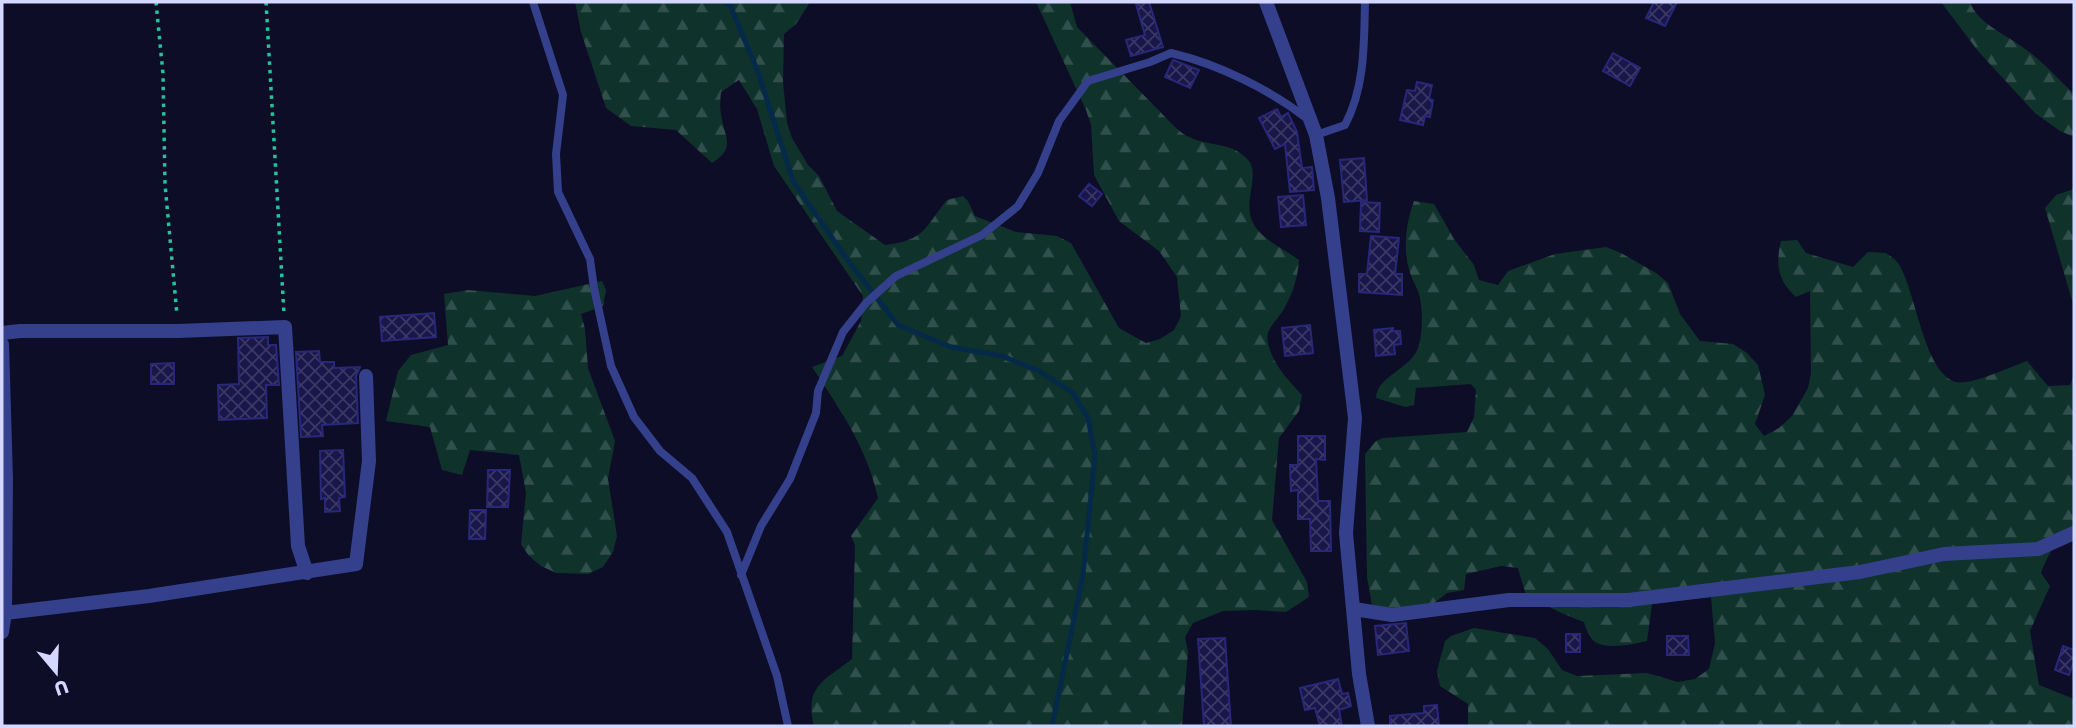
<svg xmlns="http://www.w3.org/2000/svg" width="2076" height="728" font-family="Poppins,sans-serif">
	<style>
		.forest { fill: url(#forest-firs) }
		.lines { fill: none; stroke-linecap: round; stroke-linejoin: round }
		.stream { stroke: #052a49; stroke-width: 5 }
		.building { fill: url(#building-cross-hatch); stroke: #292779; stroke-width: 2 }
		.path { stroke: #24c39d; stroke-width: 3.5; stroke-dasharray: 3.5 5; stroke-linecap: butt }
		.service { stroke: #34408b; stroke-width: 8 }
		.minor { stroke: #34408b; stroke-width: 14 }
	</style>
	<defs>
		<pattern id="forest-firs" width="22" height="20" patternUnits="userSpaceOnUse" patternTransform="scale(1.75)"><rect width="22" height="20" fill="#0f322b"/><path d="M5 1l3.5 6h-7zM16 11l3.5 6h-7z" fill="#314f4b"/></pattern>
		<pattern id="building-cross-hatch" width="8" height="8" patternUnits="userSpaceOnUse" patternTransform="scale(1.75)"><rect width="8" height="8" fill="#19174a"/><path d="M0 0l8 8M0 8l8-8" fill="none" stroke="#3a3865"/></pattern>
	</defs>
	<rect width="100%" height="100%" fill="#0d0d28"/>
	<g class="forest">
		<path d="M575 2H810L796 24 784 34 783 82 787 123 792 138 808 165 819 176 837 211 885 245C926 240 924 228 947 200L963 196 968 201 975 216 1016 232 1057 236 1071 243 1119 328 1146 343 1160 339 1174 330 1181 316 1177 277 1159 251 1119 221 1094 175 1091 125 1086 110 1036 2H1070L1077 27 1174 126C1178 130 1183 134 1187 136 1207 147 1232 141 1248 160 1261 174 1242 202 1253 223 1261 239 1284 249 1299 260 1298 276 1293 293 1285 307 1274 327 1260 329 1272 355 1278 370 1291 383 1302 395L1299 411 1279 438 1272 520 1307 582 1309 597 1286 612 1255 610 1223 611 1193 623 1185 637 1188 652 1182 726H814C804 686 824 681 852 659L855 545 851 536 878 498C867 448 840 409 812 367L842 356 861 321 863 296 774 166 757 109 739 80 721 92C720 100 720 107 721 115 725 138 736 148 712 163L676 130 631 126 606 108 581 32Z"/>
		<path d="M1941 2H1970C1977 24 2011 37 2028 51 2044 63 2058 79 2073 93L2074 137 2060 131 2035 113 1978 51Z"/>
		<path d="M2074 189V307L2045 208 2056 195Z"/>
		<path d="M1414 201 1434 204 1454 239 1474 265 1479 280 1498 285 1508 271 1555 254 1606 247 1621 253 1656 273 1668 283 1680 314 1700 341 1733 344 1747 353 1758 365 1765 395 1755 424 1764 436 1779 428 1792 416 1808 388 1811 373 1810 291 1796 297C1778 281 1775 265 1781 241L1797 240 1806 253 1853 267 1868 252 1886 253C1890 256 1895 259 1898 263 1916 289 1923 373 1956 382 1970 386 2012 366 2027 361L2048 386 2070 385 2074 375V525C2058 538 2048 553 2041 573L2050 586 2030 631 2039 685 2074 699V726H1468V704L1440 686 1437 671 1445 641 1451 636 1474 628 1535 638 1548 649 1562 670 1577 676 1647 673 1678 682 1695 679 1709 669 1715 643 1711 597 1652 604 1647 641C1634 644 1607 650 1595 642 1589 637 1586 629 1584 622 1561 614 1545 605 1525 592L1518 568 1501 566 1466 574 1464 590 1447 593 1428 608 1373 611 1367 577 1365 454 1376 441 1383 438 1467 432 1474 417 1476 390 1471 384 1416 388 1414 405 1405 407 1376 398C1377 375 1413 369 1419 345 1423 331 1423 304 1418 291 1414 282 1410 275 1408 265 1403 245 1407 220 1414 201Z"/>
		<path d="M602 281 606 290 603 306 581 314 585 329 588 368 615 441 608 479 617 536 613 552 603 567 588 574 556 573 541 566 529 556 521 544 526 493 519 455 470 450 462 475 442 470 430 427 386 421 398 371 411 355 448 345 444 294 468 290 535 296Z"/>
	</g>
	<g class="lines">
		<path class="stream" d="M724 2 730 5 758 72 793 181 846 258 898 325 951 347 1002 356 1039 371 1073 393 1088 418 1095 455 1083 575 1052 726"/>
	</g>
	<g class="building">
		<path d="M1149 2 1163 47 1131 56 1126 40 1145 35 1136 4Z"/>
		<path d="M1654 2H1677L1665 26 1646 18Z"/>
		<path d="M1613 53 1640 68 1630 86 1603 71Z"/>
		<path d="M1173 60 1199 70 1190 88 1165 77Z"/>
		<path d="M1417 82 1432 85 1429 99 1433 100 1430 117 1425 116 1423 125 1400 120 1407 90 1415 91Z"/>
		<path d="M1277 109 1281 117 1288 113 1297 132 1302 168 1312 167 1314 190 1290 192 1285 144 1275 149 1259 118Z"/>
		<path d="M1364 158 1367 200 1344 202 1340 160Z"/>
		<path d="M1089 184 1102 194 1092 206 1079 196Z"/>
		<path d="M1303 195 1306 225 1281 227 1278 197Z"/>
		<path d="M1361 202 1380 203 1379 232 1360 231Z"/>
		<path d="M1371 236 1399 238 1395 274H1402V295L1359 292V274H1367Z"/>
		<path d="M434 313 436 337 382 341 380 317Z"/>
		<path d="M1310 325 1313 353 1285 356 1282 328Z"/>
		<path d="M1393 328V331H1400L1401 344 1394 345 1395 354 1376 356 1374 330Z"/>
		<path d="M268 337V345H276L279 385H266L267 418 219 420 218 385 239 384 238 338Z"/>
		<path d="M319 351 320 362H334V368L360 367 356 376 358 423 322 425 323 436 301 437 296 352Z"/>
		<path d="M174 363V384H151V364Z"/>
		<path d="M1298 436H1325V460L1316 459 1318 501H1330L1331 551H1311L1310 519H1298V490L1291 491 1290 465H1298Z"/>
		<path d="M343 450 345 497 339 498 340 511 325 512V498L321 499 320 451Z"/>
		<path d="M488 470H510L508 507H487Z"/>
		<path d="M470 510H486L485 539H469Z"/>
		<path d="M1406 623 1409 651 1378 655 1375 626Z"/>
		<rect x="1566" y="634" width="14" height="18"/>
		<path d="M1667 636H1688L1689 655H1667Z"/>
		<path d="M1225 638 1231 726H1204L1198 639Z"/>
		<path d="M2063 646 2074 650V661L2069 675 2055 670Z"/>
		<path d="M1338 679 1342 694 1348 693 1351 706 1339 710 1342 726H1320L1315 708 1305 710 1300 688Z"/>
		<path d="M1437 705 1439 726H1390V716L1424 713V706Z"/>
	</g>
	<g class="lines">
		<g class="path">
			<path d="M156 2 163 74 165 184 177 315"/>
			<path d="M266 2 284 314"/>
		</g>
		<g class="service">
			<path d="M533 2 563 95 556 154 558 192 590 259 594 288 611 366 634 417 660 451 692 478 727 532 777 676 788 726"/>
			<path d="M1316 135 1345 125C1365 87 1364 44 1365 2"/>
			<path d="M741 575 761 526 790 479 816 413 818 391 843 332 866 303 896 276 982 235 1018 206 1038 173 1059 121 1088 81 1150 62 1171 53C1218 64 1271 90 1309 120"/>
		</g>
		<g class="minor">
			<path d="M1266 2 1316 135 1328 198 1355 418 1346 533 1359 674 1368 726"/>
			<path d="M2 333 20 331H178L285 327 298 546 307 573"/>
			<path d="M2 344 6 479 5 613 2 632"/>
			<path d="M1354 609 1392 615 1509 600H1628L1860 572 1944 554 2038 549 2074 533"/>
			<path d="M5 613 149 596 356 564 369 461 366 376"/>
		</g>
	</g>
	<rect width="2076" height="728" fill="none" stroke="#d4d7ff" stroke-width="7"/>
	<g transform="translate(56 672) rotate(161)" stroke="#0d0d28" stroke-width="5" paint-order="stroke">
	<path d="M0-5L12 26L0 18L-12 26Z" fill="#d4d7ff"/>
	<text y="-10" font-size="19" font-weight="bold" text-anchor="middle" fill="#d4d7ff">U</text>
	</g>
</svg>
